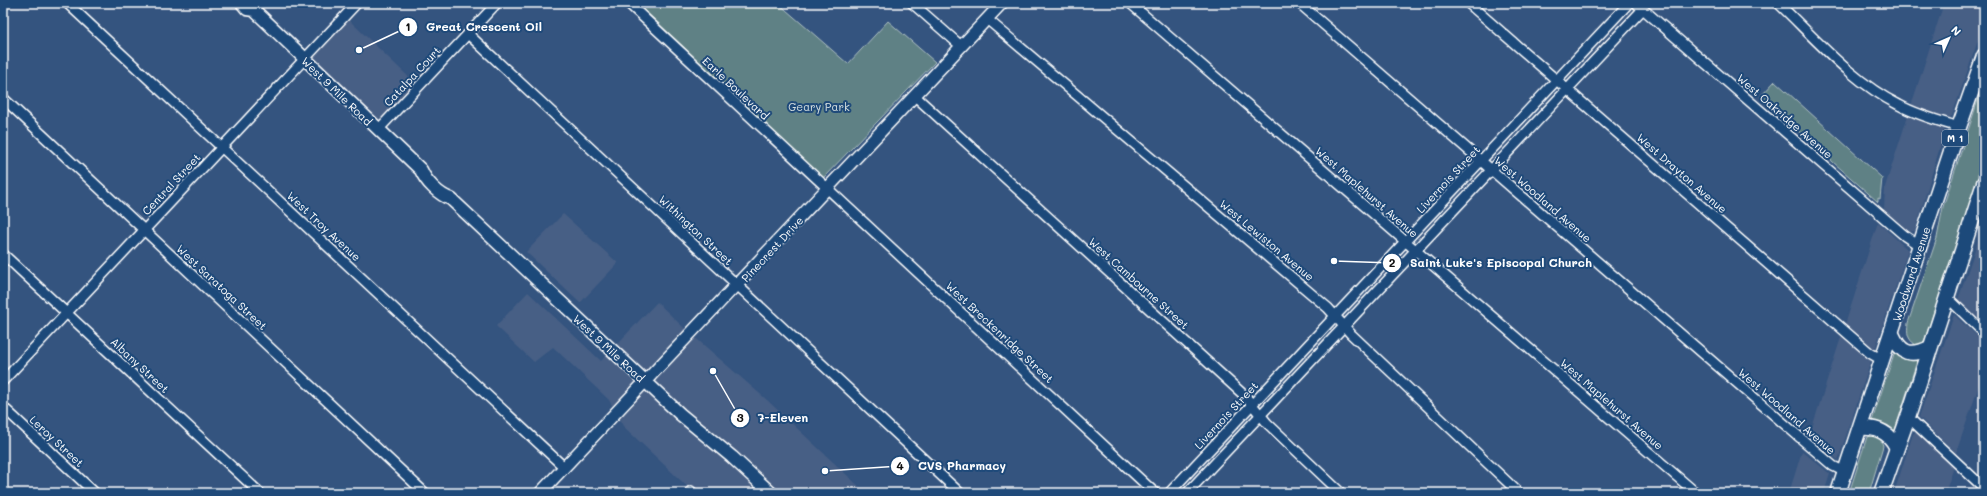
<svg xmlns="http://www.w3.org/2000/svg" width="1987" height="496" font-family="Mali,sans-serif">
	<style>
		.built { fill: #475f85 }
		.green { fill: #5f8185; stroke: #afc0c2 }
		.lines { fill: none; stroke-linecap: round; stroke-linejoin: round }
		.minor-casing { stroke: #fff; stroke-width: 12 }
		.tertiary-casing { stroke: #fff; stroke-width: 14 }
		.secondary-casing { stroke: #fff; stroke-width: 15 }
		.primary-casing { stroke: #fff; stroke-width: 17 }
		.minor { stroke: #1f4a7a; stroke-width: 9 }
		.tertiary { stroke: #1f4a7a; stroke-width: 11 }
		.secondary { stroke: #1f4a7a; stroke-width: 12 }
		.primary { stroke: #1f4a7a; stroke-width: 14 }
		.labels { text-anchor: middle; dominant-baseline: central; stroke-width: 4; stroke-linejoin: round; paint-order: stroke }
		.shield { fill: #1f4a7a; stroke: #bcc9d7; stroke-width: 1 }
		.shield-label { font-size: 10px; font-weight: bold; fill: #fff }
		.street-label { font-size: 11px; fill: #fff; stroke: #1f4a7a }
		.park-label { font-size: 11px; fill: #d7e0e0; stroke: #1f4a7a }
		.leader { fill: none; stroke: #fff; stroke-width: 1.5 }
		.callout-dot { fill: #fff; stroke: #1f4a7a; stroke-width: 1.5 }
		.mark-label { font-size: 12px; text-anchor: middle; font-weight: bold; fill: #111 }
		.callout-label { font-size: 12px; text-anchor: middle; font-weight: bold; fill: #fff; stroke: #1f4a7a; stroke-width: 4; stroke-linejoin: round; paint-order: stroke }
	</style>
	<rect width="100%" height="100%" fill="#34547f"/>
	<filter id="ink" filterUnits="userSpaceOnUse"><feTurbulence type="fractalNoise" baseFrequency=".025" numOctaves="2"/><feDisplacementMap in="SourceGraphic" scale="8" xChannelSelector="R" yChannelSelector="G"/><feConvolveMatrix kernelMatrix="1 2 1 2 8 2 1 2 1" color-interpolation-filters="sRGB"/></filter>
	<g filter="url(#ink)">
		<g class="built">
			<path d="M1944 3H1984V23L1952 116 1949 118 1945 130 1915 231 1907 232 1884 211 1885 187Z"/>
			<path d="M349 20 415 83 382 120 376 117 316 62 314 56Z"/>
			<path d="M563 214 618 263 580 303 526 252Z"/>
			<path d="M1878 222 1908 250 1838 460 1809 437Z"/>
			<path d="M1984 223V325L1958 300Z"/>
			<path d="M528 292 601 361 657 302 683 327 767 400 866 493H694L623 426 609 400 553 347 534 362 496 326Z"/>
			<path d="M1954 315 1984 342V371L1956 453 1919 417Z"/>
			<path d="M1916 432 1954 467 1945 493H1894L1913 434Z"/>
			<path d="M1802 451 1830 474 1824 493H1789Z"/>
		</g>
		<g class="green">
			<path d="M637 3H778L848 64 888 21 935 62 823 178Z"/>
			<path d="M1775 81 1882 178 1880 199 1878 198V202L1761 98V96Z"/>
			<path d="M1984 82V143L1976 185 1925 339 1922 344 1916 345C1907 339 1907 333 1908 323L1937 238 1943 207Z"/>
			<path d="M1896 348 1918 358 1894 433 1884 424 1872 421Z"/>
			<path d="M1872 435C1878 436 1881 439 1883 446L1869 493H1849L1867 437Z"/>
		</g>
		<g class="lines">
			<defs>
				<g id="minor">
					<path d="M67 3 564 467"/>
					<path d="M628 3 1155 493"/>
					<path d="M912 3 961 46"/>
					<path d="M1130 3 1696 493"/>
					<path d="M1299 3 1804 441 1833 466 1845 472"/>
					<path d="M1468 3 1870 353 1882 360"/>
					<path d="M1636 3 1905 236 1920 246"/>
					<path d="M1778 3C1815 38 1852 82 1899 105 1917 115 1939 121 1959 127"/>
					<path d="M987 19 1328 308 1351 334 1519 493"/>
					<path d="M468 34 960 493"/>
					<path d="M915 96 1245 396 1267 423 1341 493"/>
					<path d="M3 98 425 493"/>
					<path d="M378 130 497 3"/>
					<path d="M3 254 260 493"/>
					<path d="M1947 297 1984 333"/>
					<path d="M3 381 357 3"/>
					<path d="M3 407 95 493"/>
					<path d="M1908 417 1984 488"/>
					<path d="M690 493 691 491"/>
					<path d="M1169 493 1629 3"/>
					<path d="M1187 493 1643 9"/>
				</g>
				<path id="tertiary" d="M540 493 1002 3"/>
				<path id="secondary" d="M242 3 247 9 254 10 421 170C426 182 439 195 451 199L680 414 732 457 771 493"/>
				<g id="primary">
					<path d="M1892 334C1901 354 1910 357 1930 348"/>
					<path d="M1860 428C1876 427 1888 431 1896 446"/>
					<path d="M1838 493 1959 127 1984 56"/>
					<path d="M1881 493 1908 417 1984 183"/>
				</g>
			</defs>
			<use href="#minor" class="minor-casing"/>
			<use href="#tertiary" class="tertiary-casing"/>
			<use href="#secondary" class="secondary-casing"/>
			<use href="#primary" class="primary-casing"/>
			<use href="#minor" class="minor"/>
			<use href="#tertiary" class="tertiary"/>
			<use href="#secondary" class="secondary"/>
			<use href="#primary" class="primary"/>
		</g>
	</g>
	<g class="labels">
		<rect class="shield" x="1942" y="130" width="26" height="16" rx="3"/>
		<g class="shield-label">
			<text x="1955" y="138">M 1</text>
		</g>
		<g class="street-label">
			<text transform="translate(412 76) rotate(-47)">Catalpa Court</text>
			<text transform="translate(736 88) rotate(43)">Earle Boulevard</text>
			<text transform="translate(337 91) rotate(44)">West 9 Mile Road</text>
			<text transform="translate(1785 116) rotate(41)">West Oakridge Avenue</text>
			<text transform="translate(1682 173) rotate(41)">West Drayton Avenue</text>
			<text transform="translate(1448 179) rotate(-47)">Livernois Street</text>
			<text transform="translate(171 184) rotate(-47)">Central Street</text>
			<text transform="translate(1367 192) rotate(41)">West Maplehurst Avenue</text>
			<text transform="translate(1543 199) rotate(41)">West Woodland Avenue</text>
			<text transform="translate(324 226) rotate(43)">West Troy Avenue</text>
			<text transform="translate(696 230) rotate(43)">Withington Street</text>
			<text transform="translate(1267 240) rotate(40)">West Lewiston Avenue</text>
			<text transform="translate(772 249) rotate(-47)">Pinecrest Drive</text>
			<text transform="translate(1911 274) rotate(-72)">Woodward Avenue</text>
			<text transform="translate(1139 283) rotate(42)">West Cambourne Street</text>
			<text transform="translate(222 287) rotate(43)">West Saratoga Street</text>
			<text transform="translate(1000 332) rotate(43)">West Breckenridge Street</text>
			<text transform="translate(609 348) rotate(43)">West 9 Mile Road</text>
			<text transform="translate(140 365) rotate(43)">Albany Street</text>
			<text transform="translate(1612 404) rotate(41)">West Maplehurst Avenue</text>
			<text transform="translate(1787 411) rotate(41)">West Woodland Avenue</text>
			<text transform="translate(1226 415) rotate(-47)">Livernois Street</text>
			<text transform="translate(57 441) rotate(43)">Leroy Street</text>
		</g>
		<g class="park-label">
			<text x="819" y="106">Geary Park</text>
		</g>
	</g>
	<path class="leader" d="M359 50L408 27M1334 261L1392 263M713 371L740 418M825 471L900 466"/>
	<g class="callout-dot">
		<circle cx="359" cy="50" r="4"/>
		<circle cx="1334" cy="261" r="4"/>
		<circle cx="713" cy="371" r="4"/>
		<circle cx="825" cy="471" r="4"/>
		<circle cx="408" cy="27" r="10"/>
		<circle cx="1392" cy="263" r="10"/>
		<circle cx="740" cy="418" r="10"/>
		<circle cx="900" cy="466" r="10"/>
	</g>
	<g class="mark-label">
		<text x="408" y="31">1</text>
		<text x="1392" y="267">2</text>
		<text x="740" y="422">3</text>
		<text x="900" y="470">4</text>
	</g>
	<g class="callout-label">
		<text x="484" y="31">Great Crescent Oil</text>
		<text x="1501" y="267">Saint Luke's Episcopal Church</text>
		<text x="783" y="422">7-Eleven</text>
		<text x="962" y="470">CVS Pharmacy</text>
	</g>
	<rect width="1987" height="496" fill="none" stroke="#1f4a7a" stroke-width="16"/>
	<rect x="8" y="8" width="1971" height="480" fill="none" stroke="#fff" stroke-width="1.5" filter="url(#ink)"/>
	<g transform="translate(1949 38) rotate(45)" stroke="#1f4a7a" stroke-width="3" paint-order="stroke">
	<path d="M0-3L7 15L0 10L-7 15Z" fill="#ffffff"/>
	<text y="-6" font-size="11" font-weight="bold" text-anchor="middle" fill="#ffffff">N</text>
	</g>
</svg>
